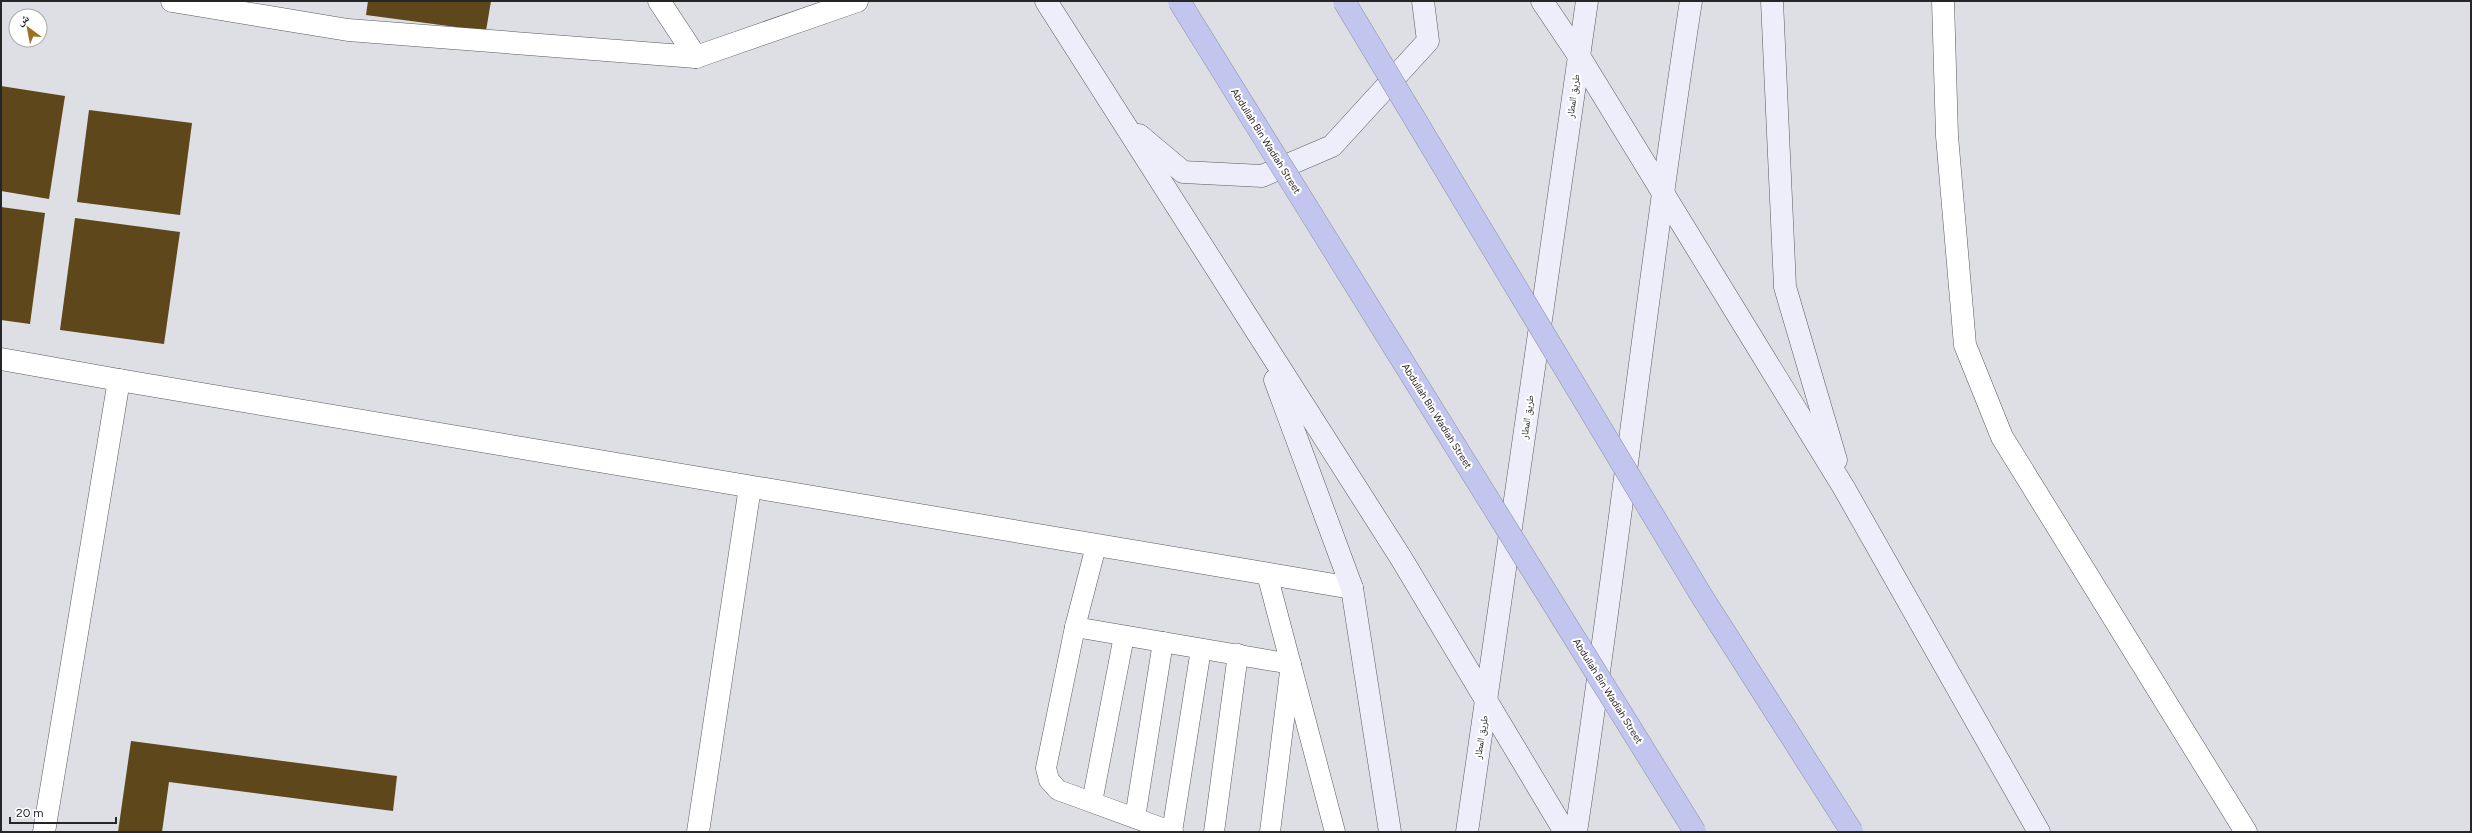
<svg xmlns="http://www.w3.org/2000/svg" width="2472" height="833" font-family="Figtree,'Noto Naskh Arabic',sans-serif">
	<style>
		.building { fill: #5e471b }
		.lines { fill: none; stroke-linecap: round; stroke-linejoin: round }
		.lane-casing { stroke: #59595e; stroke-width: 21 }
		.street-casing { stroke: #59595e; stroke-width: 23 }
		.secondary-casing { stroke: #59595e; stroke-width: 23 }
		.lane { stroke: #fff; stroke-width: 20 }
		.street { stroke: #fff; stroke-width: 22 }
		.secondary { stroke: #edeefa; stroke-width: 22 }
		.highway-bridge-casing { stroke: #8b8ea9; stroke-width: 23; stroke-linecap: butt }
		.highway-bridge { stroke: #c2c6ee; stroke-width: 22 }
		.labels { text-anchor: middle; dominant-baseline: central; stroke-width: 4; stroke-linejoin: round; paint-order: stroke }
		.street-label { font-size: 10px; fill: #262628; stroke: #fff }
	</style>
	<rect width="100%" height="100%" fill="#dedfe4"/>
	<g class="building">
		<path d="M368 1H491L486 31 366 15Z"/>
		<path d="M1 86 65 96 49 199 1 191Z"/>
		<path d="M89 110 192 123 180 215 77 202Z"/>
		<path d="M1 207 45 213 30 324 1 320Z"/>
		<path d="M75 218 180 232 164 344 60 330Z"/>
		<path d="M131 741 397 776 393 811 169 782 162 832H118Z"/>
	</g>
	<g class="lines">
		<defs>
			<g id="lane">
				<path d="M1096 546 1075 627 1046 768 1049 780 1058 790 1173 832"/>
				<path d="M1267 574 1335 832"/>
				<path d="M1075 627 1291 664 1270 832"/>
				<path d="M1092 802 1124 636"/>
				<path d="M1135 818 1163 642"/>
				<path d="M1172 832 1201 649"/>
				<path d="M1214 832 1238 654"/>
			</g>
			<g id="street">
				<path d="M172 1 348 30 696 57 857 1"/>
				<path d="M659 1 696 57"/>
				<path d="M1943 1 1947 136 1965 345 2002 437 2246 832"/>
				<path d="M1 359 119 380 44 832"/>
				<path d="M119 380 1352 588"/>
				<path d="M698 832 750 487"/>
			</g>
			<g id="secondary">
				<path d="M1046 1 1401 558 1565 832"/>
				<path d="M1542 1 1579 56 1844 488 2039 832"/>
				<path d="M1772 1 1785 287 1836 460"/>
				<path d="M1139 135 1183 172 1262 176 1332 146 1428 41 1423 1"/>
				<path d="M1275 380 1352 588 1390 832"/>
				<path d="M1467 832 1587 1"/>
				<path d="M1576 832C1618 555 1648 277 1691 1"/>
			</g>
		</defs>
		<use href="#lane" class="lane-casing"/>
		<use href="#street" class="street-casing"/>
		<use href="#secondary" class="secondary-casing"/>
		<use href="#lane" class="lane"/>
		<use href="#street" class="street"/>
		<use href="#secondary" class="secondary"/>
		<defs>
			<g id="highway-bridge">
				<path d="M1179 1 1695 832"/>
				<path d="M1344 1 1701 595 1852 832"/>
			</g>
		</defs>
		<use href="#highway-bridge" class="highway-bridge-casing"/>
		<use href="#highway-bridge" class="highway-bridge"/>
	</g>
	<g class="labels">
		<g class="street-label">
			<text transform="translate(1573 96) rotate(-82)">طريق المطار</text>
			<text transform="translate(1266 141) rotate(58)">Abdullah Bin Wadiah Street</text>
			<text transform="translate(1437 416) rotate(58)">Abdullah Bin Wadiah Street</text>
			<text transform="translate(1527 417) rotate(-82)">طريق المطار</text>
			<text transform="translate(1608 691) rotate(58)">Abdullah Bin Wadiah Street</text>
			<text transform="translate(1481 737) rotate(-81)">طريق المطار</text>
		</g>
	</g>
	<rect width="2472" height="833" fill="none" stroke="#262628" stroke-width="4"/>
	<g transform="translate(28 28) rotate(328)"><circle r="19" fill="#ffffff" stroke="#a8a8a9"/>
	<path d="M0-3L7 15L0 10L-7 15Z" fill="#9c7220"/>
	<text y="-6" font-size="11" font-weight="bold" text-anchor="middle" fill="#262628">ش</text>
	</g>
	<path d="M10 817v6h106v-6" fill="none" stroke="#262628" stroke-width="2"/>
	<text x="16" y="817" font-size="12" fill="#262628" stroke="#ffffff" stroke-width="3" paint-order="stroke">20 m</text>
</svg>
